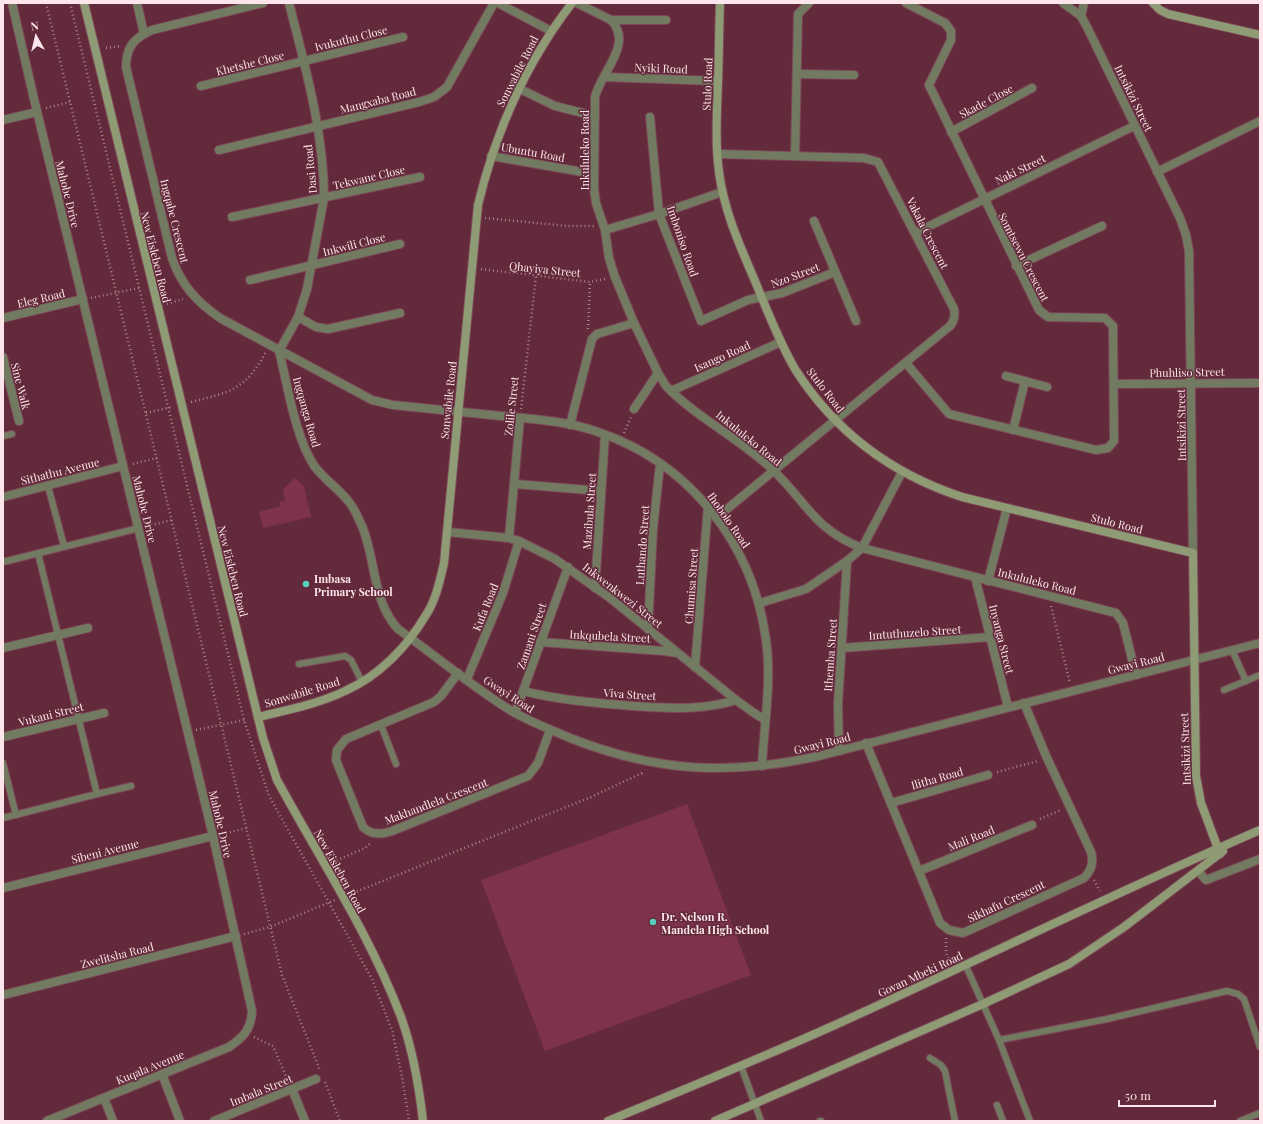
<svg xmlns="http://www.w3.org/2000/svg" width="1263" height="1124" font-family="'Playfair Display',serif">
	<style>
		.green { fill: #7f324b }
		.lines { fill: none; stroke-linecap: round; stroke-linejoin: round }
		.lane-casing { stroke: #7c4857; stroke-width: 8 }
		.street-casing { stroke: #7c4857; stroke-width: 10 }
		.secondary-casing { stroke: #7c4857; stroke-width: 10 }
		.path { stroke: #aa818c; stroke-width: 2.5; stroke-dasharray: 1 3; stroke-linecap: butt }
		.lane { stroke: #727b62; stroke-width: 6 }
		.street { stroke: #727b62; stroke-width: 8 }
		.secondary { stroke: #8e9b74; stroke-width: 8 }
		.poi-dot { fill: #59cebe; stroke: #632a3b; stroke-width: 1.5 }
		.labels { text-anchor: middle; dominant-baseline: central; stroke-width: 3; stroke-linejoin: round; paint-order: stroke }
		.street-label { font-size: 11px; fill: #fde6eb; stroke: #632a3b }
		.poi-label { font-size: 11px; font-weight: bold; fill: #fde6eb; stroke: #632a3b; text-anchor: start }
	</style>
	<rect width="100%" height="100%" fill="#632a3b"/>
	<g class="green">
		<path d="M295 478 304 486 311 517 263 528 259 512 280 506 279 502 285 501 283 489Z"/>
		<path d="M687 804 751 975 545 1051 481 880Z"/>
	</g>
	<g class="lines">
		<defs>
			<g id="lane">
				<path d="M3 436 12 434"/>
				<path d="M48 486 64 546"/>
				<path d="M38 553 97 794 131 786"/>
				<path d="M3 562 139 528"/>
				<path d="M1232 650 1246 681"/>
				<path d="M299 664 345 656 351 660 362 682"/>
				<path d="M1224 690 1260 675"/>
				<path d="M381 725 396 764"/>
				<path d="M3 763 16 815"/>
				<path d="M3 818 97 794"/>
				<path d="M966 966 999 1040 1030 1121"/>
				<path d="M999 1040 1107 1019 1227 991 1238 994 1244 999 1260 1047"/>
				<path d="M930 1058 941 1065 945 1071 955 1121"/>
				<path d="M741 1066 761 1121"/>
				<path d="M997 1105 1003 1121"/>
				<path d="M820 1121H821"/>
				<path d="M1240 1121 1260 1113"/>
			</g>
			<g id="street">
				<path d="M12 3 34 99 213 836 252 1011C251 1029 244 1037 229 1047L47 1121"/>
				<path d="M137 3 144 34"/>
				<path d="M263 3 152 30C134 38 126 47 126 67L172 258C181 285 197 302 220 318L372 400 393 405C429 409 465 412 501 416 533 419 567 421 598 432 690 463 753 544 766 640 772 681 764 725 762 766"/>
				<path d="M289 3C305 66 324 132 324 198L307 289 298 317 279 351C288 386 295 438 315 467 325 480 339 489 349 502 355 509 358 518 362 526 376 559 372 601 398 629 436 656 476 690 515 713 533 723 552 730 570 738 656 772 729 776 819 756L1260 643"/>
				<path d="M498 3 551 31"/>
				<path d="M577 3 611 20H666"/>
				<path d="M1063 3 1081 16 1088 29 1180 218 1186 235 1189 251 1193 553"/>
				<path d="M1081 16 1084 3"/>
				<path d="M611 20C634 44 601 72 595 97L594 189 596 203 605 230 609 258 615 277 634 323 658 373 666 386C698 419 741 439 774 471 807 503 815 530 862 548L1116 613 1123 623 1136 675"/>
				<path d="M797 74 854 75"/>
				<path d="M604 77 718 81"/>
				<path d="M201 86 403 37"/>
				<path d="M518 88 555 106 595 116"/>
				<path d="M650 117 659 214 701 321 748 300 782 293 835 272"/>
				<path d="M3 120 37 112"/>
				<path d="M951 132 1032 88"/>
				<path d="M219 150 419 102 434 97 447 87 494 3"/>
				<path d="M491 156 594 174"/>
				<path d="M795 156 798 14 809 3"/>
				<path d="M1157 172 1260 121"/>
				<path d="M232 217 420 177"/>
				<path d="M814 221 856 321"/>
				<path d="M605 230 659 214 722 192"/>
				<path d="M915 233 1134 126"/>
				<path d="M1016 266 1102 226"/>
				<path d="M250 280 400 244"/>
				<path d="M298 317 316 327 328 329 400 313"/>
				<path d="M3 318 83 299"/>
				<path d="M3 357 19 421"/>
				<path d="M906 363 949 414 1096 450 1108 448 1114 441 1113 326 1105 318 1048 317 1039 310 929 85 951 40V31L945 23 906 3"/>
				<path d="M1006 376 1047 387"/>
				<path d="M1114 384 1260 383"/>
				<path d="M671 391 781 342"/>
				<path d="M634 409 658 373"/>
				<path d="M570 425 592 339 597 334 634 323"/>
				<path d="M1013 430 1025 381"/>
				<path d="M515 484 601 491"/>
				<path d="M3 497 123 466"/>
				<path d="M716 518 950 326C955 320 955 315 954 309L878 162 864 158 718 154"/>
				<path d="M448 532 509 538 519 541 555 559 610 598 736 700 754 713 764 719"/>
				<path d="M509 538 520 418"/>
				<path d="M975 577 1008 707"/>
				<path d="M988 581 1007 508"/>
				<path d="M595 588 605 435"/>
				<path d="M760 603 806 589 847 561 862 548 902 472"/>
				<path d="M648 629 653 529 660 464"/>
				<path d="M540 642 664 651 677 653"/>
				<path d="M3 648 88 628"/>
				<path d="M842 648 990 637"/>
				<path d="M695 667 708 506"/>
				<path d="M458 673 441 696 434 702 346 739 337 750 336 760 363 827C371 835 381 835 392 831L528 776 538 763 550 730"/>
				<path d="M467 679 503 593 519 541"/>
				<path d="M523 691C559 700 595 703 633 706 668 708 702 711 736 700"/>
				<path d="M515 713 568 567"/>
				<path d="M3 737 104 713"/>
				<path d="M866 743 940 923 949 930 963 933 1084 878C1092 870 1094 862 1091 852L1047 758 1024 703"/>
				<path d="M839 751 838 704 847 561"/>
				<path d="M891 803 988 775"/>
				<path d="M919 871 1032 825"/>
				<path d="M1198 871 1206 880 1260 859"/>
				<path d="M3 888 213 836"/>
				<path d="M3 995 236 936"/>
				<path d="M162 1074 180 1121"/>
				<path d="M292 1089 305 1121"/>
				<path d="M104 1098 113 1121"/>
				<path d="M214 1121 316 1079"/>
			</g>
			<g id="secondary">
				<path d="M84 3 263 738 277 780 287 798C327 870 372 940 401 1017 413 1050 419 1086 423 1121"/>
				<path d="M720 3C719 29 719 55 718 82 717 112 715 142 719 172 724 211 740 246 755 281 767 310 779 342 795 369 835 432 892 474 962 497L1193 553 1196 776 1201 803 1220 854"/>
				<path d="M1153 3 1160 10 1168 14 1260 35"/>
				<path d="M258 717C287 710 318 704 345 691 379 676 407 647 426 615 436 600 440 580 444 563L478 205C496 130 525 64 572 3"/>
				<path d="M608 1121C681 1091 754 1061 826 1029 971 964 1114 893 1260 830"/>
				<path d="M715 1121 983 1004 1069 964 1124 927 1223 851"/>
			</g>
		</defs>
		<use href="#lane" class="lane-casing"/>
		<use href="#street" class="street-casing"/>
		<use href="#secondary" class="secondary-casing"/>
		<g class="path">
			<path d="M46 3 282 975 320 1070"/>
			<path d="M70 3 244 720 269 796 372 979 392 1030 402 1077 409 1121"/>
			<path d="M106 48 120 46"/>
			<path d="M46 108 70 102"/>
			<path d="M485 218 567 226H594"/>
			<path d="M481 269 590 282 605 279"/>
			<path d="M91 298 139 288"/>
			<path d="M167 304 183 299"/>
			<path d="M588 329 590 282"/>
			<path d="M191 402C231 392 245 390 266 352"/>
			<path d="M521 409 536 276"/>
			<path d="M146 413 172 407"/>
			<path d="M624 433 631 417"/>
			<path d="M133 464 157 458"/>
			<path d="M147 526 172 520"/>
			<path d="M1051 606 1070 683"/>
			<path d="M196 730 244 720"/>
			<path d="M997 772 1038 761"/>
			<path d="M1040 819 1061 810"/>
			<path d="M222 834 247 828"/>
			<path d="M333 862 365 848 372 842"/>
			<path d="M1094 880 1100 891"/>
			<path d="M353 893 591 797 642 773 643 770"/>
			<path d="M244 934 270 927 335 900"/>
			<path d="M946 938V953L949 960"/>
			<path d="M254 1037 273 1046 288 1081"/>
			<path d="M325 1082 340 1121"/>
		</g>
		<use href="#lane" class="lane"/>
		<use href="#street" class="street"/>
		<use href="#secondary" class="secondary"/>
	</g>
	<g class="poi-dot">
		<circle cx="306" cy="584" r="4"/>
		<circle cx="653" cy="922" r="4"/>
	</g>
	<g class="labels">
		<g class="street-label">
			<text transform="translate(351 38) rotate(-14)">Ivukuthu Close</text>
			<text transform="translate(250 63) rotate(-14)">Khetshe Close</text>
			<text transform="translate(661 68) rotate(2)">Nyiki Road</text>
			<text transform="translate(517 71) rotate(-63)">Sonwabile Road</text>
			<text transform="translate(707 84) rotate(-88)">Stulo Road</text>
			<text transform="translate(1134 98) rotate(64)">Intsikizi Street</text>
			<text transform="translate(378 100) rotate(-14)">Mangxaba Road</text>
			<text transform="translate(986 101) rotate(-28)">Skade Close</text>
			<text transform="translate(584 150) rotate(-90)">Inkululeko Road</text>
			<text transform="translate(533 152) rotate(10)">Ubuntu Road</text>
			<text transform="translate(310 169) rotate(-96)">Dasi Road</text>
			<text transform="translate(1020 169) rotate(-26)">Naki Street</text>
			<text transform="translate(369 177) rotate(-13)">Tekwane Close</text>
			<text transform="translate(68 194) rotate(76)">Mahobe Drive</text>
			<text transform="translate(175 221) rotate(76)">Ingqabe Crescent</text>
			<text transform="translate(928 233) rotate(63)">Vakala Crescent</text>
			<text transform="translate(683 241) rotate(71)">Imboniso Road</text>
			<text transform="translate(354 244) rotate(-14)">Inkwili Close</text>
			<text transform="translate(156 257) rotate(76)">New Eisleben Road</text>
			<text transform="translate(1024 257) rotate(63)">Somtsewu Crescent</text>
			<text transform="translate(545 269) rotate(6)">Qhayiya Street</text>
			<text transform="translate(795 275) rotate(-21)">Nzo Street</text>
			<text transform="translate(41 298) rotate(-13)">Eleg Road</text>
			<text transform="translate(722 356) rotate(-24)">Isango Road</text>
			<text transform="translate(1187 372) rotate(-1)">Phuhliso Street</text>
			<text transform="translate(21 386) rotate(76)">Sine Walk</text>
			<text transform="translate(826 390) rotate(52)">Stulo Road</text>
			<text transform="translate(448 400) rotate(-84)">Sonwabile Road</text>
			<text transform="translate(511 406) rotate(-84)">Zolile Street</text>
			<text transform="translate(307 412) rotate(74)">Ingqanga Road</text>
			<text transform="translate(1181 425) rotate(-91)">Intsikizi Street</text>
			<text transform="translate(749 438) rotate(39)">Inkululeko Road</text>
			<text transform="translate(60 471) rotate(-14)">Sithathu Avenue</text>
			<text transform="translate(145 509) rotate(76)">Mahobe Drive</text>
			<text transform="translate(589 511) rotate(-86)">Mazibula Street</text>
			<text transform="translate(729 520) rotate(55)">Ihobolo Road</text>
			<text transform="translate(1117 523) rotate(14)">Stulo Road</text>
			<text transform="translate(642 545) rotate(-86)">Luthando Street</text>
			<text transform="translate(233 571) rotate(76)">New Eisleben Road</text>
			<text transform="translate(1037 581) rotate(14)">Inkululeko Road</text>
			<text transform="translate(691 586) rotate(-86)">Chumisa Street</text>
			<text transform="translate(623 595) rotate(38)">Inkwenkwezi Street</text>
			<text transform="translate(485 607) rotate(-68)">Kufa Road</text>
			<text transform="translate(915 632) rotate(-4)">Imtuthuzelo Street</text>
			<text transform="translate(531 636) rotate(-71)">Zamani Street</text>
			<text transform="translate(610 636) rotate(3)">Inkqubela Street</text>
			<text transform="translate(1002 639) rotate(76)">Inyanga Street</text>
			<text transform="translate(830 655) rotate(-86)">Ithemba Street</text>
			<text transform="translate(1136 663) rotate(-14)">Gwayi Road</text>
			<text transform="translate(302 692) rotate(-17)">Sonwabile Road</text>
			<text transform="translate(509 694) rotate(33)">Gwayi Road</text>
			<text transform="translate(630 694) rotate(4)">Viva Street</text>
			<text transform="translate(51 714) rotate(-14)">Vukani Street</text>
			<text transform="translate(822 743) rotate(-14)">Gwayi Road</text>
			<text transform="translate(1185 749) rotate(-92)">Intsikizi Street</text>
			<text transform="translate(937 778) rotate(-16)">Ilitha Road</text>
			<text transform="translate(436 801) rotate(-21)">Makhandlela Crescent</text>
			<text transform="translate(221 824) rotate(77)">Mahobe Drive</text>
			<text transform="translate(971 838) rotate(-22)">Mali Road</text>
			<text transform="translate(105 851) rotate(-14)">Sibeni Avenue</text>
			<text transform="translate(340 871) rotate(61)">New Eisleben Road</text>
			<text transform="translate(1006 901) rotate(-25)">Sikhafu Crescent</text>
			<text transform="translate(117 955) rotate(-14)">Zwelitsha Road</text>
			<text transform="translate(920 974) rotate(-25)">Govan Mbeki Road</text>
			<text transform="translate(150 1067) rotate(-22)">Kuqala Avenue</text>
			<text transform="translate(261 1090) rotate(-22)">Imbala Street</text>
		</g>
		<g class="poi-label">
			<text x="314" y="578">Imbasa<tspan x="314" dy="13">Primary School</tspan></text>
			<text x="661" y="916">Dr. Nelson R.<tspan x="661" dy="13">Mandela High School</tspan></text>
		</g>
	</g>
	<rect width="1263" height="1124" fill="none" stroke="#fde6eb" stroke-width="8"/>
	<g transform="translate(36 36) rotate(352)" stroke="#632a3b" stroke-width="3" paint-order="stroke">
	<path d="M0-3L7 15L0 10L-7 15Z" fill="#fde6eb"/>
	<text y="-6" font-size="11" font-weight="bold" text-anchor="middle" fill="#fde6eb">N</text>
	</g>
	<path d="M1119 1100v6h96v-6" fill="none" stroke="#fde6eb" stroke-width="2"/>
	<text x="1125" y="1100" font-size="12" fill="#fde6eb" stroke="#632a3b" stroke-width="3" paint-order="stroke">50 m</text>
</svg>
